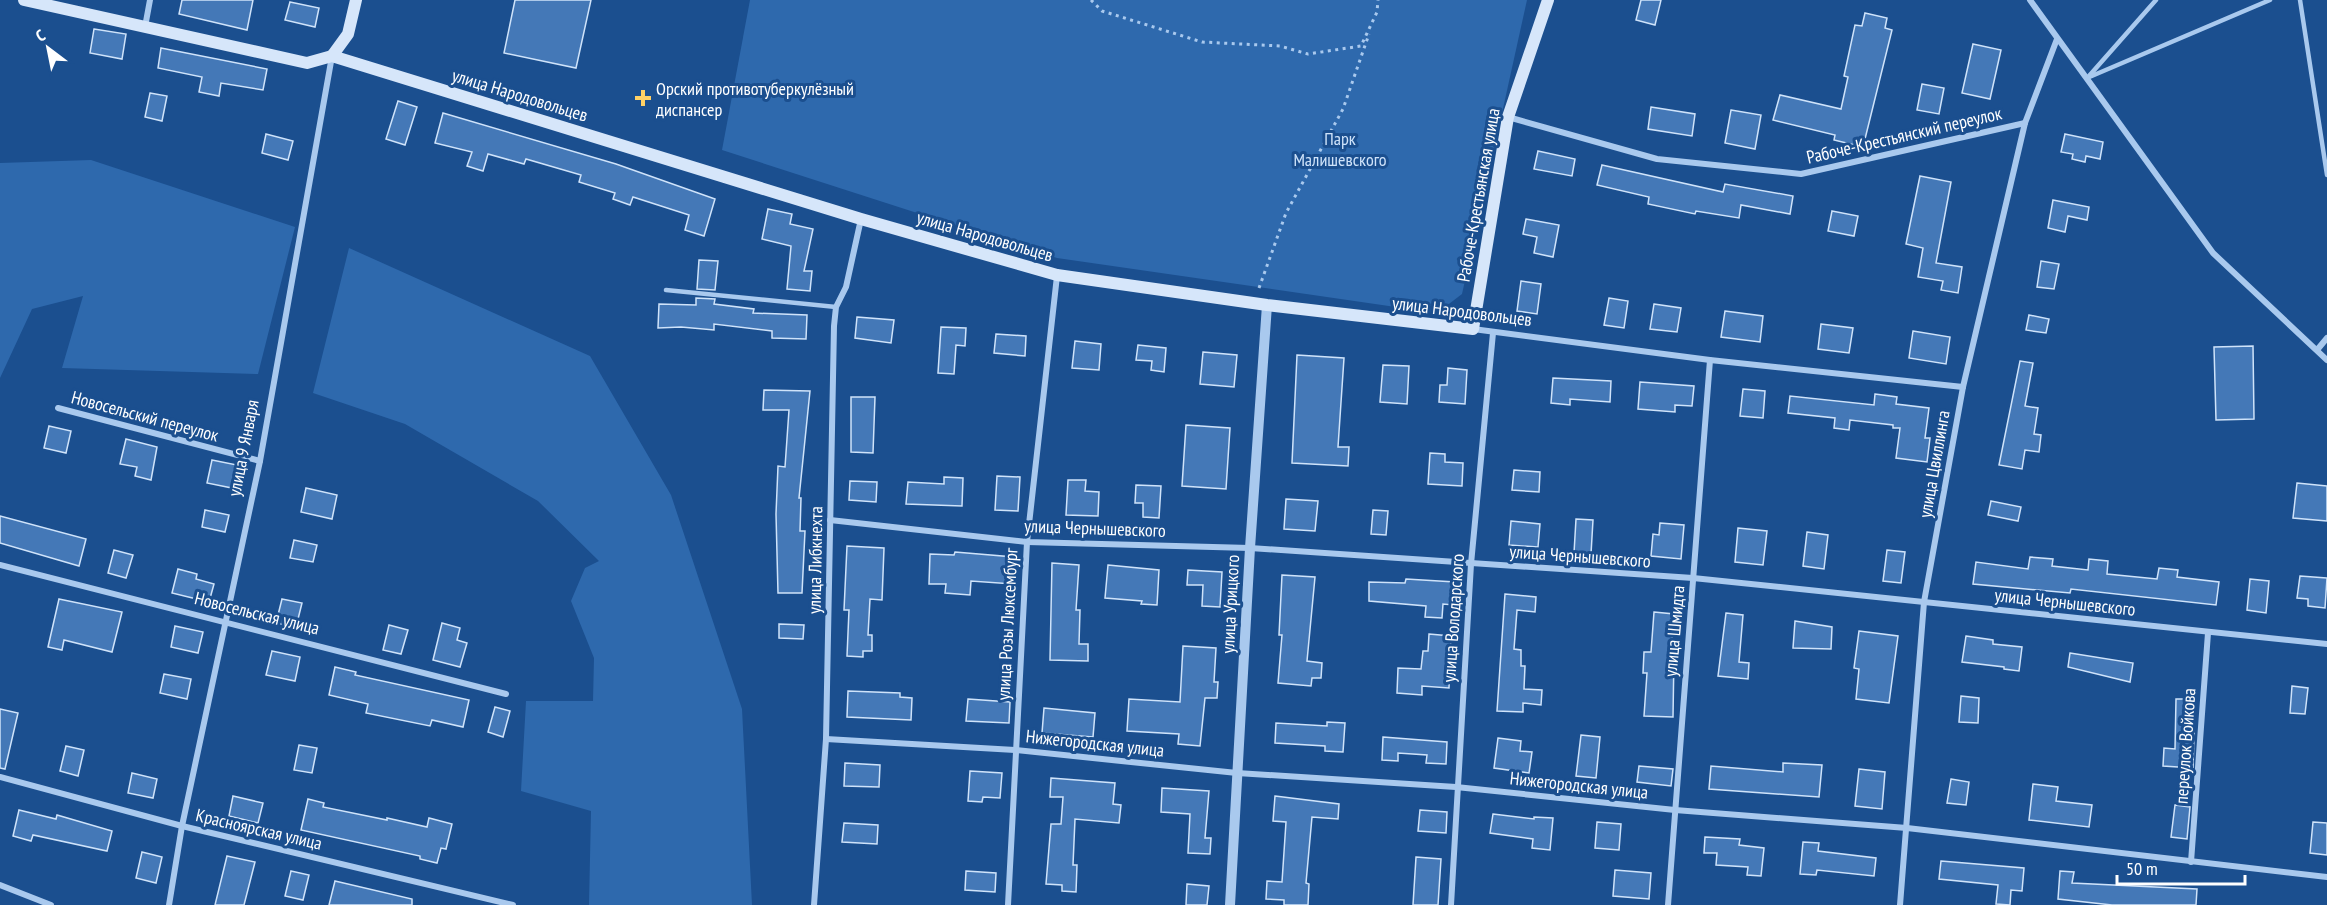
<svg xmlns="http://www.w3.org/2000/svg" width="2327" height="905" font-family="'PT Sans Narrow',sans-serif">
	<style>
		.green { fill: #2e69ad }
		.building { fill: #4478b7; stroke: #cfe3fa; stroke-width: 1.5 }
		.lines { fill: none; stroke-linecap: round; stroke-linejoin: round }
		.path { stroke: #a9c9ee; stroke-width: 3; stroke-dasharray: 3 4.5; stroke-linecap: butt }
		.service { stroke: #a9c9ee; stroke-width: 4.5 }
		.minor { stroke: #a9c9ee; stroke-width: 6 }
		.tertiary { stroke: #a9c9ee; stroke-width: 10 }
		.secondary { stroke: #d6e6fa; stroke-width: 12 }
		.poi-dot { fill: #ffd166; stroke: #1b4f8f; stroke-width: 2 }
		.labels { text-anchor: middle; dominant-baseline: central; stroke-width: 6; stroke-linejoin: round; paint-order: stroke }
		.poi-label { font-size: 18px; fill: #fff; stroke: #1b4f8f; text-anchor: start }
		.street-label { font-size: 18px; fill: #fff; stroke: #1b4f8f }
		.park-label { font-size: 18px; fill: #cfe3fa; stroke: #1b4f8f }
	</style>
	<rect width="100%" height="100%" fill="#1b4f8f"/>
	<g class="green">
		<path d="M750 0H1527L1462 294 1437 313 1057 258 722 150Z"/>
		<path d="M91 160 295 227 258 374 62 368 83 296 32 309 0 378V163Z"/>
		<path d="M349 248 590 356 671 495 742 709 752 905H589L591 811 521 791 526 701H593L594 658 571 601 585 568 599 561 538 501 405 424 313 393Z"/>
	</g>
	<g class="building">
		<path d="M182 0H253L247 30 179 14Z"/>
		<path d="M515 0H591L576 68 504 53Z"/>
		<path d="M1641 0H1661L1655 25 1636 20Z"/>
		<path d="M290 2 319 8 315 27 285 20Z"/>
		<path d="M1865 13 1887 18 1885 28 1892 30 1863 147 1834 140 1835 135 1773 120 1780 95 1841 109 1848 77 1844 76 1855 25 1862 26Z"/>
		<path d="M94 29 126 34 122 59 90 53Z"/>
		<path d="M1973 44 2001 50 1990 99 1962 93Z"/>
		<path d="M161 48 267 69 263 90 221 83 219 96 199 92 202 77 158 68Z"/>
		<path d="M1922 84 1944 88 1939 114 1917 110Z"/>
		<path d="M150 93 167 96 162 121 145 117Z"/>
		<path d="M398 101 417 107 405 145 386 139Z"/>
		<path d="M1651 107 1695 114 1692 136 1648 129Z"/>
		<path d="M1731 110 1761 115 1755 149 1725 143Z"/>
		<path d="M443 113 616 164 715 199 704 236 685 230 689 215 633 197 630 205 613 199 615 193 579 182 581 175 526 159 524 164 488 154 483 171 467 166 472 152 435 143Z"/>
		<path d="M266 134 293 141 288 160 262 153Z"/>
		<path d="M2065 134 2103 142 2100 159 2086 156 2085 162 2072 159 2073 154 2061 152Z"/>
		<path d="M1538 151 1575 159 1572 176 1534 169Z"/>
		<path d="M1602 165 1723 192 1725 184 1793 196 1790 214 1741 205 1739 218 1696 211 1695 214 1648 204 1649 197 1597 185Z"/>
		<path d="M1920 176 1951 182 1936 263 1962 267 1958 293 1941 290 1943 281 1918 277 1923 248 1906 244Z"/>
		<path d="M2053 200 2089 207 2087 220 2068 216 2065 232 2048 228Z"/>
		<path d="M768 209 792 214 790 224 813 229 804 271H812L810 291 787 289 791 246 762 239Z"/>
		<path d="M1832 211 1858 216 1854 236 1828 231Z"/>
		<path d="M1526 219 1559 225 1553 257 1534 253 1537 237 1523 234Z"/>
		<path d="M699 260 718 261 715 290 697 289Z"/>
		<path d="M2041 261 2059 264 2054 289 2037 287Z"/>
		<path d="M1521 281 1541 284 1537 314 1517 311Z"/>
		<path d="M696 298 715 299 714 304 754 309 753 313 807 315 806 339 772 338V331L714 324V330L681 327 658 328 659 304 696 305Z"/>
		<path d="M1609 298 1628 301 1624 328 1604 325Z"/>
		<path d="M1654 304 1681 308 1677 332 1650 329Z"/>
		<path d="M1725 311 1763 316 1760 342 1721 337Z"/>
		<path d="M2029 315 2049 319 2046 333 2026 330Z"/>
		<path d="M857 317 894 320 891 343 855 338Z"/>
		<path d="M1821 324 1853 328 1849 353 1818 349Z"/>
		<path d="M941 327 966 328 965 346 956 345 954 374 938 373Z"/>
		<path d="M1913 331 1950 337 1946 364 1909 358Z"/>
		<path d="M996 334 1026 336 1025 356 994 353Z"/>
		<path d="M1075 341 1101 344 1099 370 1072 368Z"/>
		<path d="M1138 345 1166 348 1164 372 1151 370 1152 361 1136 360Z"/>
		<path d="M2253 346 2254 419 2216 420 2214 347Z"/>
		<path d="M1203 352 1237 355 1234 387 1200 384Z"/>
		<path d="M1297 355 1344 358 1338 447H1349L1348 466 1292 463Z"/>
		<path d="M2020 361 2033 363 2025 406 2038 408 2034 434 2041 435 2039 452 2025 450 2022 469 1999 465Z"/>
		<path d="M1383 365 1409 366 1407 404 1380 402Z"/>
		<path d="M1448 368 1467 370 1465 404 1439 402 1440 385H1447Z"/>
		<path d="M1553 378 1611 381 1610 402 1570 399V405L1551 403Z"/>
		<path d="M1640 382 1694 386 1692 406 1675 405V412L1638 409Z"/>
		<path d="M1743 389 1765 391 1763 418 1740 416Z"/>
		<path d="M764 390 810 391 799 498H801L800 531H805L802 593H778L776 514 778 466 785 467 789 410H763Z"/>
		<path d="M1875 394 1897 397 1896 404 1929 408 1925 438H1930L1927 462 1896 458 1900 428H1893V425L1850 420 1849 430 1834 428 1835 418 1788 413 1790 396 1874 405Z"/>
		<path d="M851 397H875L873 453 851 452Z"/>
		<path d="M1186 425 1230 428 1226 489 1182 486Z"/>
		<path d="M49 426 71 431 66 453 44 448Z"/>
		<path d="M126 439 157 447 151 480 135 476 137 467 120 464Z"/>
		<path d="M1430 453 1445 454V462L1463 463 1462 486 1428 484Z"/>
		<path d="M212 460 242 466 237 489 207 483Z"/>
		<path d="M1514 470 1540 472 1539 492 1512 490Z"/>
		<path d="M997 476 1020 477 1018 511 995 510Z"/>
		<path d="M944 477 963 478 962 506 906 504 908 482 944 484Z"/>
		<path d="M1068 480H1086L1085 491 1099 492 1098 516 1066 515Z"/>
		<path d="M850 481 877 482 876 502 849 500Z"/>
		<path d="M2297 483 2327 486V521L2293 518Z"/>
		<path d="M1136 485 1161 486 1159 518 1143 517V503H1135Z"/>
		<path d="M306 488 337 495 332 519 301 512Z"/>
		<path d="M1286 499 1318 501 1315 531 1284 529Z"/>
		<path d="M1991 501 2021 507 2018 521 1988 515Z"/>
		<path d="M205 510 229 515 225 532 202 527Z"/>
		<path d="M1373 510 1388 511 1386 535 1371 534Z"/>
		<path d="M0 516 86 539 79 566 0 543Z"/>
		<path d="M1576 519 1593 520 1591 554 1574 553Z"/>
		<path d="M1511 521 1540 524 1538 547 1509 545Z"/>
		<path d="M1660 523 1684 525 1681 559 1651 556 1653 534 1659 535Z"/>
		<path d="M1738 528 1767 531 1763 565 1735 562Z"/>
		<path d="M1807 532 1828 535 1824 569 1803 566Z"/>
		<path d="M294 540 317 545 313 562 290 558Z"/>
		<path d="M847 546 884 548 882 600 870 599 868 635H872V651H863V657L847 656 849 610H844Z"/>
		<path d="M114 550 133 555 126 578 108 573Z"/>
		<path d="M1887 550 1905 552 1901 583 1883 581Z"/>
		<path d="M955 552 1014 557 1013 584 971 581 970 595 945 593 946 584H929L930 554 954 555Z"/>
		<path d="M2030 557 2053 559 2052 566 2088 570 2089 559 2108 561 2107 574 2157 579 2159 568 2178 570 2177 577 2219 582 2216 605 2071 589 2070 593 1973 584 1976 562 2028 569Z"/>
		<path d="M1052 563 1079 565 1076 610H1080L1079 644H1088V661L1050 660Z"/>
		<path d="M1108 565 1159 570 1157 605 1141 604 1142 601 1105 598Z"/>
		<path d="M178 569 197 574 196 579 214 584 209 602 172 593Z"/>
		<path d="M1188 570 1222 572 1220 607 1202 606 1203 585H1187Z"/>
		<path d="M1282 575 1315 577 1307 661 1322 663 1321 678H1312L1311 686 1278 683 1282 635H1279Z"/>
		<path d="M2300 576 2327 578 2325 608 2308 606V599L2297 598Z"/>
		<path d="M1406 579 1455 582 1454 605 1443 604 1442 618 1425 617 1426 606 1369 601V582L1405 583Z"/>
		<path d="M2250 579 2269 581 2266 613 2247 610Z"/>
		<path d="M1505 594 1536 597 1535 612 1517 610 1514 649 1521 650V666H1525L1524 689 1542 690 1541 705 1523 703V712L1497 711Z"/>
		<path d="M59 599 122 612 112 652 64 640 62 650 48 647Z"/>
		<path d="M282 599 302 603 296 627 276 623Z"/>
		<path d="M1654 612 1674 614 1671 654H1674L1673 717 1644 716 1647 673H1643L1644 652H1651Z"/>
		<path d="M1726 613 1743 615 1739 662 1749 663 1748 679 1718 676Z"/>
		<path d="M1795 621 1832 627 1831 649 1793 648Z"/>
		<path d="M442 623 460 628 457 640 467 643 460 667 433 660Z"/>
		<path d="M779 624 804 625 803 639 779 638Z"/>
		<path d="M389 625 408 630 401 654 383 650Z"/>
		<path d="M175 626 203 632 198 653 171 647Z"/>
		<path d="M1859 631 1898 636 1889 703 1856 699 1859 669 1854 668Z"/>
		<path d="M1429 634 1451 636 1449 688 1422 686V695L1397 693 1398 668 1421 669 1423 651H1428Z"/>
		<path d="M1966 636 1993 640V644L2022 647 2019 671 2004 669V667L1962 662Z"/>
		<path d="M1183 646 1216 648 1214 682H1218L1217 698H1205L1200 746 1178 744 1179 734 1127 731 1129 699 1180 702Z"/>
		<path d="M272 651 300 657 295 681 266 675Z"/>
		<path d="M2070 653 2133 663 2130 682 2068 667Z"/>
		<path d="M335 667 356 672 355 675 469 700 463 727 432 720 430 726 366 713 368 704 329 695Z"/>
		<path d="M164 674 191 679 187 699 160 693Z"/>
		<path d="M2292 686 2308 688 2305 714 2290 713Z"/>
		<path d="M848 691 900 693V697L912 698 911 720 847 717Z"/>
		<path d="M1961 696 1979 698 1978 723 1959 722Z"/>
		<path d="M968 699 1010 702 1009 723 966 721Z"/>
		<path d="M2176 699H2195L2193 768 2163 766 2164 748 2175 749Z"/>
		<path d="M495 707 510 711 503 737 488 732Z"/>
		<path d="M1044 708 1095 713 1093 737 1042 733Z"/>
		<path d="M0 709 18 713 5 769 0 768Z"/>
		<path d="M1327 722 1345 723 1343 752 1325 751V746L1275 743 1276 723 1327 726Z"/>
		<path d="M1581 735 1600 737 1596 778 1576 776Z"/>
		<path d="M1383 737 1447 742 1446 764 1426 763 1427 755 1398 753V761L1382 760Z"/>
		<path d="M1498 738 1521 741 1520 751 1532 752 1529 773 1494 768Z"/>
		<path d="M299 745 317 748 312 773 294 770Z"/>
		<path d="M66 746 84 750 78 776 60 771Z"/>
		<path d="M845 763 880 765 879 787 844 786Z"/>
		<path d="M1783 763 1822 765 1819 797 1709 789 1711 766 1783 772Z"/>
		<path d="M1639 766 1673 769 1671 786 1637 782Z"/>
		<path d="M1859 769 1885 772 1882 809 1855 806Z"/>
		<path d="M970 771 1002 773 1000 798 983 797 982 802 968 801Z"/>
		<path d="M132 773 157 779 153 798 128 793Z"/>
		<path d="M1051 778 1115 783 1113 804 1121 805 1119 823 1075 819 1073 865H1077L1076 892 1062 891V885L1046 884 1051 824H1061L1063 797H1050Z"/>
		<path d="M1951 779 1969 782 1966 805 1947 803Z"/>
		<path d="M2033 784 2058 787 2056 801 2092 805 2089 827 2029 820Z"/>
		<path d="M1162 788 1209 791 1205 838H1211L1210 854 1188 853 1190 814 1161 812Z"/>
		<path d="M233 796 263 803 258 823 229 816Z"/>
		<path d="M1275 796 1339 804 1338 819 1312 817 1306 883 1309 884 1308 905H1284V900L1266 899 1267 881 1282 882 1286 822 1273 821Z"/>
		<path d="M308 799 324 803 323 807 387 820V818L427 827 429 818 452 824 446 849 441 848 437 863 420 859V856L301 830Z"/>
		<path d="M2175 805 2190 807 2187 839 2171 837Z"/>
		<path d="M19 810 56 819 57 815 112 831 107 851 33 835 31 841 13 836Z"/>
		<path d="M1420 810 1447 812 1446 833 1418 831Z"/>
		<path d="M1493 814 1534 819V817L1553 818 1550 850 1532 848 1533 839 1490 833Z"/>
		<path d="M1597 822 1621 824 1619 850 1595 848Z"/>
		<path d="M2313 822 2327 823V855L2310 853Z"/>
		<path d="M844 823 878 825 877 844 842 842Z"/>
		<path d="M1705 837 1740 839 1739 845 1764 848 1761 876 1747 875 1748 867 1716 865 1717 853H1704Z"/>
		<path d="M1803 842 1819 843 1818 851 1876 858 1874 876 1817 870 1816 875 1800 874Z"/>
		<path d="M142 852 162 857 156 883 136 878Z"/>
		<path d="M227 856 255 862 244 905H215Z"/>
		<path d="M1416 857 1441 859 1438 905H1413Z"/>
		<path d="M1941 861 2024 868 2022 891 2011 890 2010 905 1996 904 1998 885 1939 879Z"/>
		<path d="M1615 870 1651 873 1649 899 1613 896Z"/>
		<path d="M291 871 309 875 303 900 285 896Z"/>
		<path d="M966 871 996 873 995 892 965 890Z"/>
		<path d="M2060 871 2074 872 2072 883 2197 889 2196 905H2112L2058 899Z"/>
		<path d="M335 881 412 899V905H329Z"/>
		<path d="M1187 884 1209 886 1207 905H1186Z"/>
	</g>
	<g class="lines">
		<g class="path">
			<path d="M1091 0 1102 11 1202 42 1280 46 1308 54 1361 46 1377 12 1378 0"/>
			<path d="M1259 288 1286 213 1343 109 1369 34"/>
		</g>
		<g class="service">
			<path d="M2300 0 2327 175"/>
			<path d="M2089 76 2156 0"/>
			<path d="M2087 78 2270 0"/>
			<path d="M666 290 836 307"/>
		</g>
		<g class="minor">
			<path d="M2030 0 2213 253 2327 360"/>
			<path d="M145 27 150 0"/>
			<path d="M1508 117 1657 159 1801 174 2025 123"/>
			<path d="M1473 329 1710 360 1963 387"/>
			<path d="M2317 350 2327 338"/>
			<path d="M58 408 260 461"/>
			<path d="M830 520 1027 542 1250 548 1693 578 2327 644"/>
			<path d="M0 565 506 694"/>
			<path d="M826 739 1015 750 1237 773 1456 787 1675 810 1907 828 2327 877"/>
			<path d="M0 777 182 826 513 905"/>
			<path d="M2191 862 2208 633"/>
			<path d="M0 885 51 905"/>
			<path d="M169 905 182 826 260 461 332 56"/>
			<path d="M814 905 826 739 834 326 836 307 846 287 861 219"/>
			<path d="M1008 905 1027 542 1057 276"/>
			<path d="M1451 905 1471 564 1493 333"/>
			<path d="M1668 905 1710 360"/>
			<path d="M1900 905 1924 602 1963 387 2025 123 2057 39"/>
		</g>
		<path class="tertiary" d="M1230 905 1250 548 1267 305"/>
		<g class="secondary">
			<path d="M24 0 307 63 332 56 861 219 1057 275 1267 305 1473 329 1508 117 1548 0"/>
			<path d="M332 56 348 34 356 0"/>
		</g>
	</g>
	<path class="poi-dot" d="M640 89h6v6h6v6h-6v6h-6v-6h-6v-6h6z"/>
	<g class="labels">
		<g class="poi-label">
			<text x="656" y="88">Орский противотуберкулёзный<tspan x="656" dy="21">диспансер</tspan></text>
		</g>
		<g class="street-label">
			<text transform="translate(520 95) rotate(17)">улица Народовольцев</text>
			<text transform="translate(1904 135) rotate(-13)">Рабоче-Крестьянский переулок</text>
			<text transform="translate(1478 195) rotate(-80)">Рабоче-Крестьянская улица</text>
			<text transform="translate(985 236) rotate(16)">улица Народовольцев</text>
			<text transform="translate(1462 311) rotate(7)">улица Народовольцев</text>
			<text transform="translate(145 416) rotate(15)">Новосельский переулок</text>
			<text transform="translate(243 448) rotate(-79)">улица 9 Января</text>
			<text transform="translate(1934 464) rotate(-80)">улица Цвиллинга</text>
			<text transform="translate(1095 528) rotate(2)">улица Чернышевского</text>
			<text transform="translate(1580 556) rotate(4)">улица Чернышевского</text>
			<text transform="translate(815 560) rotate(-89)">улица Либкнехта</text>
			<text transform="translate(2065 602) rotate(6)">улица Чернышевского</text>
			<text transform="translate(1230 604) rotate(-87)">улица Урицкого</text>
			<text transform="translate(257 613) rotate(14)">Новосельская улица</text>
			<text transform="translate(1453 618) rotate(-86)">улица Володарского</text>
			<text transform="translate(1007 624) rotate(-87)">улица Розы Люксембург</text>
			<text transform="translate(1674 631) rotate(-85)">улица Шмидта</text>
			<text transform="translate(1095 743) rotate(6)">Нижегородская улица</text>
			<text transform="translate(2185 746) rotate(-86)">переулок Войкова</text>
			<text transform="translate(1579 785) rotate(6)">Нижегородская улица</text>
			<text transform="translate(259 829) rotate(13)">Красноярская улица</text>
		</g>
		<g class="park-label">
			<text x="1340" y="138">Парк<tspan x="1340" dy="21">Малишевского</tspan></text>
		</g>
	</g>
	<g transform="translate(48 48) rotate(328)" stroke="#1b4f8f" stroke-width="4.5" paint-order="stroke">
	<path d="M0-4.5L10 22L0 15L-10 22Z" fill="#ffffff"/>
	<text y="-9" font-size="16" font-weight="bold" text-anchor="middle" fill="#ffffff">С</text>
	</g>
	<path d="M2117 875v9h128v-9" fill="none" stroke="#ffffff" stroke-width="3"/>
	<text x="2126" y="875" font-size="18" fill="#ffffff" stroke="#1b4f8f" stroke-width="4.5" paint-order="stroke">50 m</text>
</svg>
